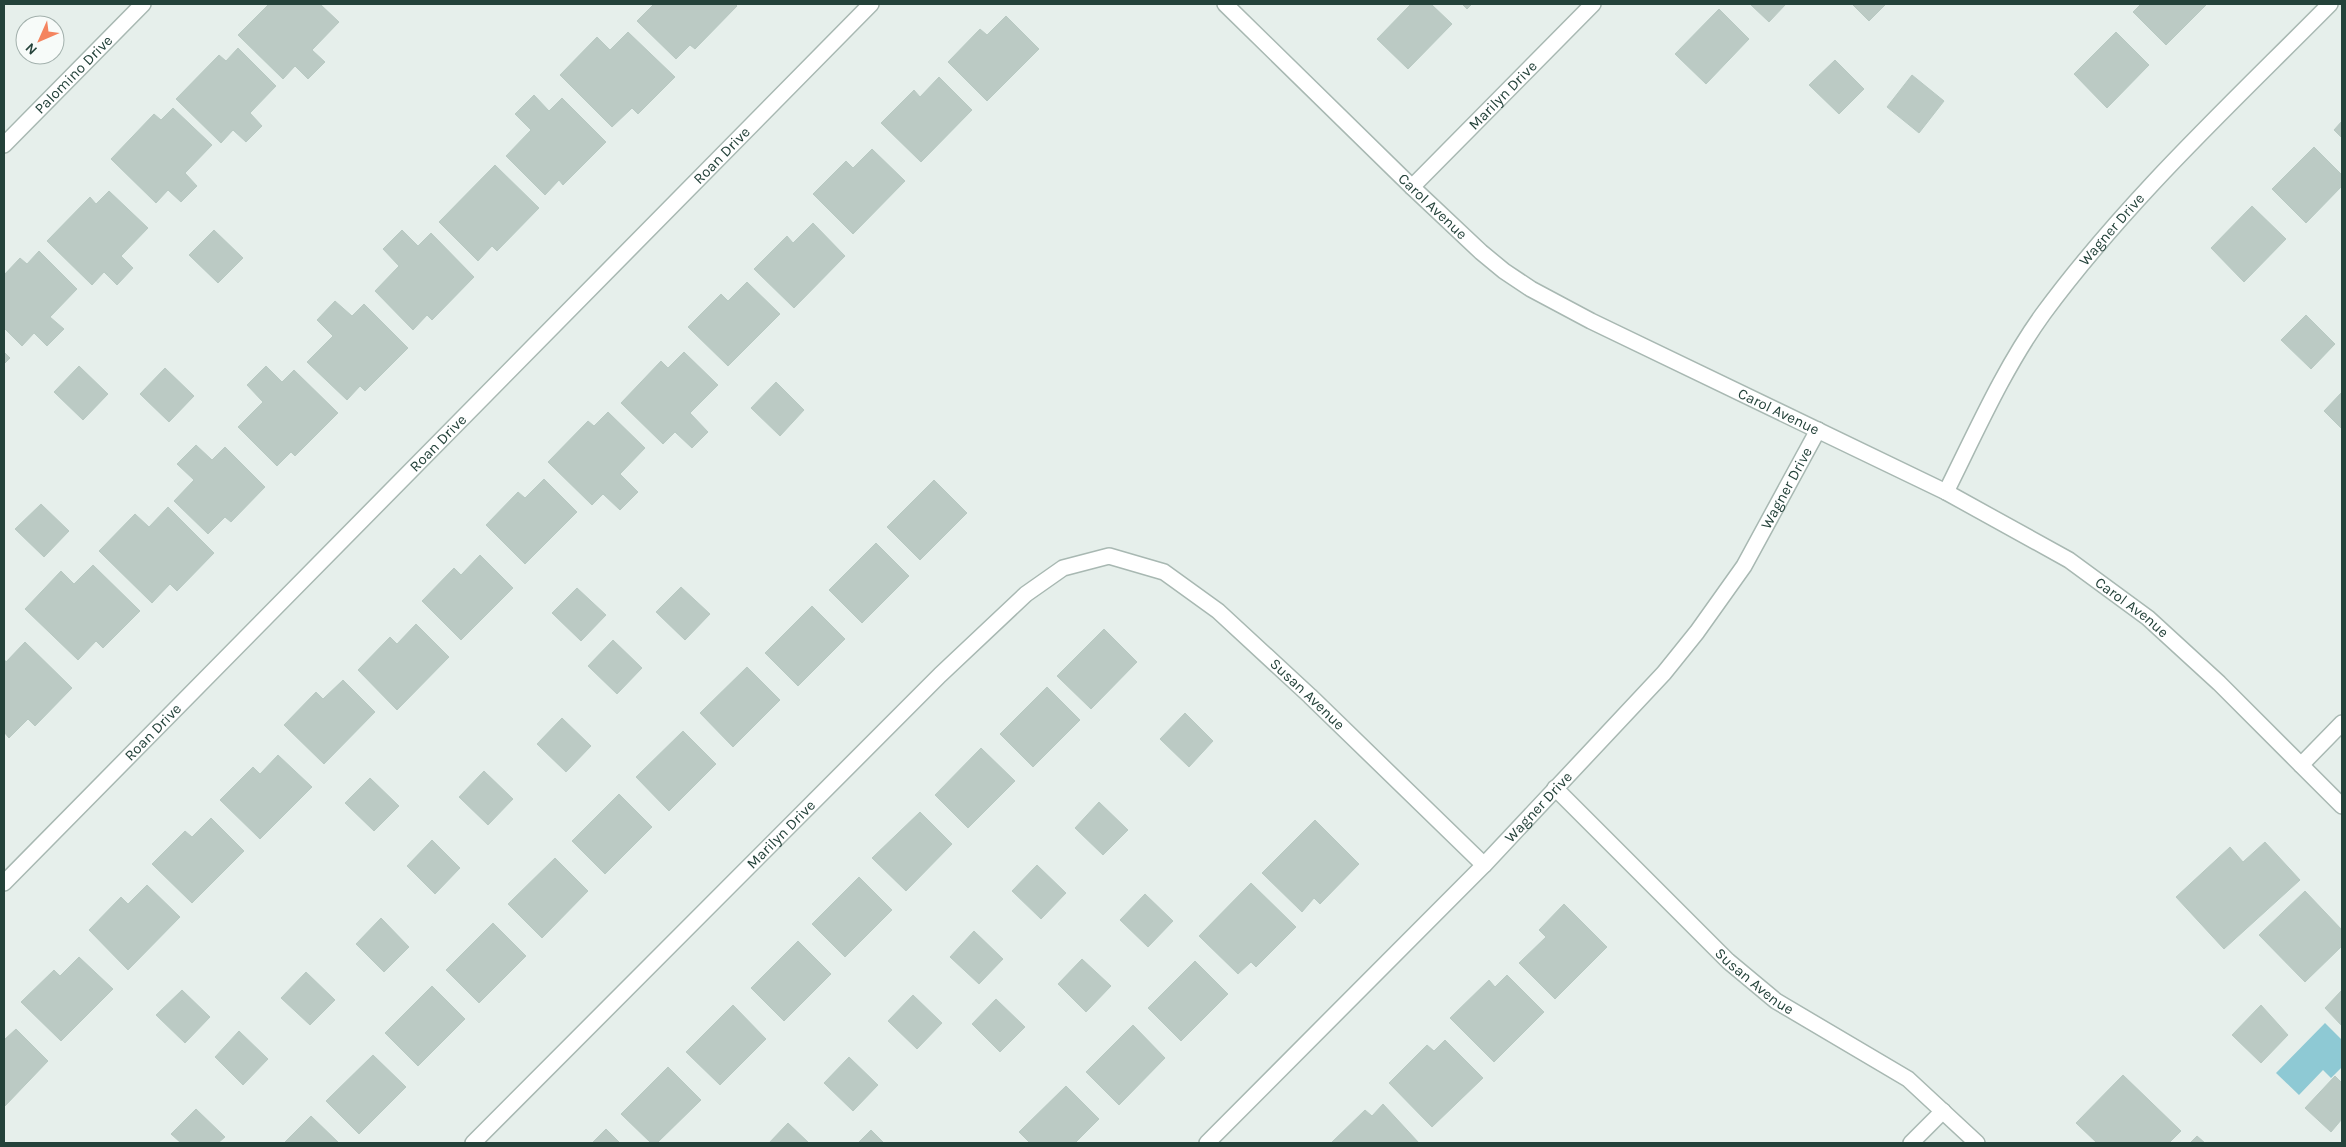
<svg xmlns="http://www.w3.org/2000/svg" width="2346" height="1147" font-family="Karla,sans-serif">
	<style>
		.water { fill: #8ec9d4 }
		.building { fill: #bbcac4; stroke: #b8c9c2 }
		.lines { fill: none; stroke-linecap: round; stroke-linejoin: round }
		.street-casing { stroke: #a8b8b2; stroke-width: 18 }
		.street { stroke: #fff; stroke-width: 15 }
		.labels { text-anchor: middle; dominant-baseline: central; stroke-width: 4; stroke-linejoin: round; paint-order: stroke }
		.street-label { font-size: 15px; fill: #24423a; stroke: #f7fbf9 }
	</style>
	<rect width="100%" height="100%" fill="#e6efeb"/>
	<path class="water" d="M2325 1023 2342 1040V1067L2331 1078 2323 1070 2299 1095 2276 1073Z"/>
	<g class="building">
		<path d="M269 4H320L339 22 312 50 325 62 308 79 295 66 283 79 238 35Z"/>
		<path d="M654 4H735L737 6 695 49 690 45 676 59 637 21Z"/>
		<path d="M1411 4H1431L1452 24 1408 69 1377 39Z"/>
		<path d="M1462 4H1472L1467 9Z"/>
		<path d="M1750 4H1786L1769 22Z"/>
		<path d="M1852 4H1886L1869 21Z"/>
		<path d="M2141 4H2207L2166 45 2133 12Z"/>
		<path d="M1719 9 1749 39 1706 84 1675 54Z"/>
		<path d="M1006 16 1039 49 987 101 948 62 980 29 987 35Z"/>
		<path d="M628 32 675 77 638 114 632 108 612 127 560 75 597 37 610 50Z"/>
		<path d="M2116 32 2149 65 2107 108 2074 74Z"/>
		<path d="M238 48 276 86 250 113 262 126 246 142 233 130 221 143 176 99 219 55 226 61Z"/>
		<path d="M1835 60 1864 89 1839 114 1809 85Z"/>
		<path d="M1912 75 1944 101 1919 133 1887 107Z"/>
		<path d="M939 77 972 110 921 162 881 123 914 90 920 97Z"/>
		<path d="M534 95 549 111 562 98 606 142 563 185 559 180 545 195 506 156 531 130 515 114Z"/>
		<path d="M173 108 212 145 185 173 197 186 181 202 168 190 156 203 111 159 154 114 161 120Z"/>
		<path d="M2342 121V138L2334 130Z"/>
		<path d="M2314 147 2342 175V186L2306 223 2272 189Z"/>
		<path d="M872 149 905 181 853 234 813 194 846 161 853 168Z"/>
		<path d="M495 165 539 208 497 251 492 246 478 261 439 222Z"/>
		<path d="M109 191 148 228 121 256 133 268 117 285 104 272 92 285 47 241 90 197 96 204Z"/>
		<path d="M2252 206 2286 239 2244 282 2211 248Z"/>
		<path d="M813 223 845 256 794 308 754 269 787 236 793 243Z"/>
		<path d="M214 230 243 258 218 283 189 255Z"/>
		<path d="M402 230 418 246 431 233 474 277 432 320 427 315 413 330 375 291 399 266 383 249Z"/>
		<path d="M39 251 77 289 50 317 64 329 47 346 34 333 22 346 4 328V275L20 258 27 264Z"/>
		<path d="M747 282 780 314 728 366 688 327 721 294 728 301Z"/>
		<path d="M335 301 352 316 364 304 408 348 365 391 360 386 347 400 307 362 333 336 317 320Z"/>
		<path d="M2306 315 2335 344 2311 369 2281 340Z"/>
		<path d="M4 352 10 358 4 364Z"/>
		<path d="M684 352 718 385 690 413 708 432 692 448 675 432 663 444 621 403 661 361 668 368Z"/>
		<path d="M79 366 108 394 83 420 54 392Z"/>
		<path d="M266 366 282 382 294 370 338 413 295 456 291 452 277 466 238 427 263 402 247 385Z"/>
		<path d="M165 368 194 396 169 422 140 394Z"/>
		<path d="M776 382 804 410 780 436 751 408Z"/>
		<path d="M2342 392V429L2324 411Z"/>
		<path d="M608 412 645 448 620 474 638 492 620 510 603 494 592 505 548 462 588 421 594 426Z"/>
		<path d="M196 445 212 460 225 447 265 487 231 522 225 517 208 534 174 501 194 480 177 464Z"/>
		<path d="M544 479 577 512 525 564 486 525 518 492 525 498Z"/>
		<path d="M934 480 967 513 920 560 887 527Z"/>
		<path d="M41 504 69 531 44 557 15 529Z"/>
		<path d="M168 507 214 553 177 591 170 584 152 603 99 551 135 514 149 527Z"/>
		<path d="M876 543 909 576 862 623 829 590Z"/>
		<path d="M480 555 513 588 461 640 422 601 454 568 461 575Z"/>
		<path d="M93 565 140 611 103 648 96 641 78 660 25 609 61 571 74 584Z"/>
		<path d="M681 587 710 614 685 640 656 612Z"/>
		<path d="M577 588 606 615 581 641 552 613Z"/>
		<path d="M812 606 845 639 798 686 765 653Z"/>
		<path d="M416 624 449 657 397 710 358 670 390 637 397 644Z"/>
		<path d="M1104 629 1137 662 1091 709 1057 676Z"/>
		<path d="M613 640 642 668 617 694 588 666Z"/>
		<path d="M25 642 72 688 35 726 28 719 9 738 4 732V659L6 662Z"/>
		<path d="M747 667 780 700 733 747 700 713Z"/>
		<path d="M343 680 375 712 324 764 284 725 316 692 323 699Z"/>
		<path d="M1047 687 1080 720 1033 767 1000 734Z"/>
		<path d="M1185 713 1213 741 1189 767 1160 739Z"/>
		<path d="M562 718 591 746 566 772 537 744Z"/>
		<path d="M683 731 716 764 669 811 636 777Z"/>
		<path d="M981 748 1015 781 968 828 935 795Z"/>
		<path d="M278 755 312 787 260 839 220 800 253 767 260 774Z"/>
		<path d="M484 771 513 799 488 825 459 797Z"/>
		<path d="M370 778 399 806 374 831 345 803Z"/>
		<path d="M619 794 652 827 605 874 572 841Z"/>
		<path d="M1099 802 1128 830 1103 855 1075 828Z"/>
		<path d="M920 812 952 844 906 891 872 858Z"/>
		<path d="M211 818 244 851 192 903 152 864 185 831 192 837Z"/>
		<path d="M1315 820 1359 864 1320 904 1314 898 1302 912 1262 873Z"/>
		<path d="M432 840 460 868 435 894 407 866Z"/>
		<path d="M2265 842 2300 880 2224 949 2176 897 2230 847 2243 862Z"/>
		<path d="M555 858 588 891 542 938 508 904Z"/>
		<path d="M1037 865 1066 893 1041 919 1012 891Z"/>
		<path d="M859 877 892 910 845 957 812 924Z"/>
		<path d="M1251 883 1296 927 1256 967 1251 962 1238 974 1199 936Z"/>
		<path d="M147 885 180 917 128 970 89 930 121 897 128 904Z"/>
		<path d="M2305 891 2342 930V946L2305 982 2259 935Z"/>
		<path d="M1145 894 1173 921 1148 947 1120 920Z"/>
		<path d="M1564 904 1607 947 1555 999 1519 963 1546 937 1539 930Z"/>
		<path d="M381 918 409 947 384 972 356 944Z"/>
		<path d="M493 923 526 956 479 1003 446 970Z"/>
		<path d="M974 931 1003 959 979 984 950 957Z"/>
		<path d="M798 941 831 974 784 1021 751 988Z"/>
		<path d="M79 957 113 989 61 1041 21 1002 54 970 60 976Z"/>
		<path d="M1082 959 1111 986 1086 1012 1058 984Z"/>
		<path d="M1195 961 1228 994 1181 1041 1148 1008Z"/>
		<path d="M306 972 335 1000 310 1025 281 998Z"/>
		<path d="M1507 975 1544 1012 1494 1062 1450 1018 1489 980 1495 987Z"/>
		<path d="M432 986 465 1019 418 1066 385 1033Z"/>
		<path d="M182 990 210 1017 185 1043 156 1015Z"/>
		<path d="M2342 990V1026L2325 1008Z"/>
		<path d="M913 995 942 1023 917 1049 888 1021Z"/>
		<path d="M996 999 1025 1027 1000 1052 972 1024Z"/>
		<path d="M733 1005 766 1039 720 1085 686 1052Z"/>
		<path d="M2261 1005 2288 1035 2261 1063 2232 1035Z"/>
		<path d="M1133 1025 1165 1058 1119 1105 1086 1072Z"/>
		<path d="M16 1029 48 1061 4 1107V1040Z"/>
		<path d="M239 1031 268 1059 243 1085 215 1057Z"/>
		<path d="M1445 1040 1483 1078 1432 1127 1389 1083 1427 1045 1434 1051Z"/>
		<path d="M373 1055 406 1087 359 1134 326 1101Z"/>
		<path d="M849 1057 878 1085 853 1111 824 1083Z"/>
		<path d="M668 1067 701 1100 657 1143H651L621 1114Z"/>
		<path d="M2123 1075 2181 1131 2169 1143H2097L2076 1123Z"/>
		<path d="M2335 1076 2342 1083V1119L2331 1132 2305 1108Z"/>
		<path d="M1066 1086 1099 1119 1075 1143H1030L1019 1132Z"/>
		<path d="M1383 1104 1419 1143H1331L1365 1110 1372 1116Z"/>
		<path d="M196 1109 225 1137 218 1143H181L171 1134Z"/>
		<path d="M311 1116 339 1143H284Z"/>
		<path d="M788 1123 809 1143H769Z"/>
		<path d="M606 1129 620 1143H592Z"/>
		<path d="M871 1130 884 1143H858Z"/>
		<path d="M2197 1136 2205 1143H2190Z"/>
	</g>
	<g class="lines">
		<defs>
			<g id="street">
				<path id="s1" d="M1225 4 1412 187 1481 252 1504 271 1531 289 1591 321 1946 492 2069 560 2148 618 2219 683 2342 806"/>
				<path id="s2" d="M4 145 143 4"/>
				<path id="s3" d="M1412 187 1593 4"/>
				<path id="s4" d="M1946 492C1976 432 2004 368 2043 314 2127 200 2231 104 2330 4"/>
				<path d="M2301 765 2342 723"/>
				<path id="s5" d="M1555 788 1728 961 1776 1001 1908 1079 1977 1143"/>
				<path id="s6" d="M4 883 871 4"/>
				<path id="s7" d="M473 1143 940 675 1026 594 1063 568 1109 556 1164 572 1218 611 1310 696 1484 865"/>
				<path id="s8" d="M1207 1143 1484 865 1664 673 1697 632 1744 566 1818 430"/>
				<path d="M1911 1143 1943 1111"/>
			</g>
		</defs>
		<use href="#street" class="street-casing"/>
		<use href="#street" class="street"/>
	</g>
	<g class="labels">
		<g class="street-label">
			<text stroke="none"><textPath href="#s2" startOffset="99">Palomino Drive</textPath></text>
			<text stroke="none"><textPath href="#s3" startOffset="129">Marilyn Drive</textPath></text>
			<text stroke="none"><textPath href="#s6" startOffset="1022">Roan Drive</textPath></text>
			<text stroke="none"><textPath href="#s1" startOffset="290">Carol Avenue</textPath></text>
			<text stroke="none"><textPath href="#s4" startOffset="312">Wagner Drive</textPath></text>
			<text stroke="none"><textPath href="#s1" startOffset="695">Carol Avenue</textPath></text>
			<text stroke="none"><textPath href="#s6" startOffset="618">Roan Drive</textPath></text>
			<text stroke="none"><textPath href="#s8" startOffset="878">Wagner Drive</textPath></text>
			<text stroke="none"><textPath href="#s1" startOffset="1100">Carol Avenue</textPath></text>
			<text stroke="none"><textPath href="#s7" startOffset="1118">Susan Avenue</textPath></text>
			<text stroke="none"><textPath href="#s6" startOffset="212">Roan Drive</textPath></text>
			<text stroke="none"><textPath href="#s8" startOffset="472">Wagner Drive</textPath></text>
			<text stroke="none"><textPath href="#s7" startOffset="436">Marilyn Drive</textPath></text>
			<text stroke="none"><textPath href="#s5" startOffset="278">Susan Avenue</textPath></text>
		</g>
	</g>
	<rect width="2346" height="1147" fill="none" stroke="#24423a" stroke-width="10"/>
	<g transform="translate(40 40) rotate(225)"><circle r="24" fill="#f7fbf9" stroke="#a3b1ad"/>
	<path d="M0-4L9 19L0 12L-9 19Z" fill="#f4845f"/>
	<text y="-8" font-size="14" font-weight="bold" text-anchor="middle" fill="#24423a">N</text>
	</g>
</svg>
